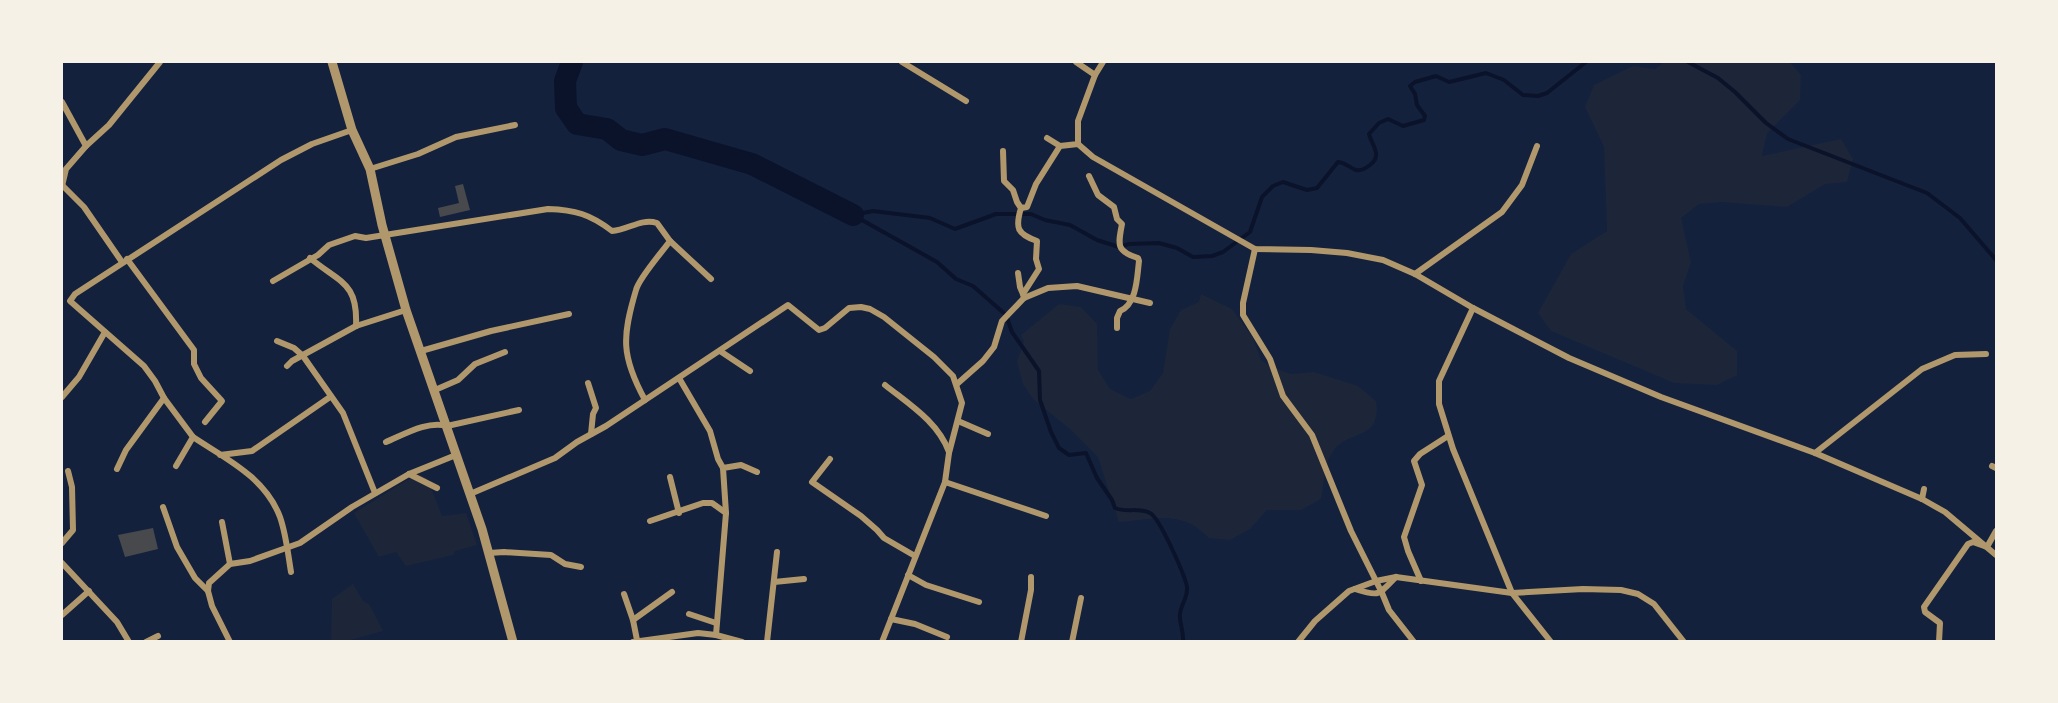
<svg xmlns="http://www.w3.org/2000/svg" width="2058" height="703" font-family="Figtree,sans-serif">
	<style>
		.green { fill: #1d2539 }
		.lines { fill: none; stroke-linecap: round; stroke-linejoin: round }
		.stream { stroke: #0b132b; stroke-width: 4 }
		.river { stroke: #0b132b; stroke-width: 22 }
		.building { fill: #48494c }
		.minor { stroke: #b1986c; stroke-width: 6 }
		.tertiary { stroke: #b1986c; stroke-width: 9 }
	</style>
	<rect width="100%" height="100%" fill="#14213d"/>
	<g class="green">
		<path d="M1664 62H1790L1801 75 1800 100 1767 133 1762 156 1841 139 1853 159 1847 182 1825 184 1787 207 1721 202 1699 204 1681 218 1691 262 1683 286 1686 309 1737 351V375L1717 385 1674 383 1551 331 1538 313 1571 254 1607 231 1604 147 1585 107 1594 85 1633 66 1655 69Z"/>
		<path d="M1201 294 1232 309 1253 338 1261 360 1270 366 1291 374 1314 372 1358 386 1376 401C1382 443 1347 428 1332 453 1324 464 1324 485 1321 499L1301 510H1267L1250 529 1230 540 1209 538C1182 509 1155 519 1119 522L1098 457 1071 430 1033 399 1023 384 1017 362 1024 341 1021 335 1059 304 1081 307 1097 324 1098 370 1110 389 1131 399 1150 391 1163 373 1170 329 1181 310 1199 302Z"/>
		<path d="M420 475 427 478 442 516 466 513 477 545 455 551 453 555 406 566 396 552 379 557 354 513 409 479Z"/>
		<path d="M353 584 363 601 369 604 383 631 347 641H331L332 599Z"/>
	</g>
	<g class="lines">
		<g class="stream">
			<path d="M1688 62 1718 78 1735 92 1766 123 1788 139 1927 193 1960 218 1996 260"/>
			<path d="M853 215 873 211 930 218 955 229 996 214H1031L1045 220 1070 225 1097 240 1119 247 1129 244 1159 243 1177 248 1193 257 1212 256 1223 252 1250 232 1262 197 1273 186 1283 182 1307 190 1317 188 1338 162C1346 163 1350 168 1356 170 1362 171 1366 168 1370 165 1383 155 1372 146 1369 134L1379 123 1388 119 1403 126 1424 120 1425 116 1417 105 1415 94 1410 86 1415 82 1436 76 1449 82 1486 73 1504 80 1523 95 1538 96 1547 93 1586 62"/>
			<path d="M853 215 937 262 956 279 973 286 1006 315 1012 332 1039 371 1040 400 1051 432 1059 448 1069 455 1086 453 1097 478 1112 500 1115 508C1127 513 1138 507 1150 513 1160 518 1185 576 1187 587 1188 598 1181 604 1180 614 1179 623 1184 631 1183 642"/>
		</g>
		<path class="river" d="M572 62 565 81 566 108 577 124 607 129 621 140 642 145 665 139 752 164 853 215"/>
	</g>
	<g class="building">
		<path d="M463 184 470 210 440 217 438 208 459 203 455 186Z"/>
		<path d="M153 528 158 549 125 557 118 535Z"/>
	</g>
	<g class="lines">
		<g class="minor">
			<path d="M902 62 966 101"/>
			<path d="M1095 75 1103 62"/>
			<path d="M62 102 86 146"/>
			<path d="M1047 138 1060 146"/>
			<path d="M1078 144 1093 157 1255 249 1311 250 1347 253 1383 260 1415 274 1473 308 1569 358 1661 397 1815 453 1922 499 1945 512 1996 555"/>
			<path d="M1003 151 1004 181 1013 190 1017 202 1021 208C1015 228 1017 234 1037 241L1036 259 1039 269 1023 294 1024 298"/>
			<path d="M370 169 418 154 456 137 515 125"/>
			<path d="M1089 176 1098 195 1114 207 1117 219 1122 224C1118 245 1116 251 1138 258L1139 261C1137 277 1137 304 1120 311L1117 318V328"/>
			<path d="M62 186 66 169 86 146 109 125 160 62"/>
			<path d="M64 187 84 207 122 262"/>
			<path d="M1021 208 1027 207 1036 184 1060 146 1078 144V121L1095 75 1076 62"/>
			<path d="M1255 249 1243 303V315L1270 359 1283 396 1312 435 1351 531 1382 593 1389 610 1414 642"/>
			<path d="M310 258C340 283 358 282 356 326"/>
			<path d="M127 259 194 350V364L201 378 222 401 205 422"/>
			<path d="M1018 273 1020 287 1023 294"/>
			<path d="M1415 274 1502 212 1522 185 1537 146"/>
			<path d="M273 281 318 255 329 245 355 236 366 238 548 209C575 210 590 214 612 231 628 230 641 218 657 223L670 241 711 279"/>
			<path d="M1473 308 1439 381V404L1453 449 1512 593 1551 642"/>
			<path d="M277 341 294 348 303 356 343 413 375 493"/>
			<path d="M421 351 491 331 569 314"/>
			<path d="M720 351 750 371"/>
			<path d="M287 366 292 361 356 326 406 310"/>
			<path d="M679 378 710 431 718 459 723 468"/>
			<path d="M588 383 596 408 593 414 591 434"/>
			<path d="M957 384 983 361 994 347 1002 321 1024 298 1048 288 1077 286 1150 303"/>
			<path d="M885 385C910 405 938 422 949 452"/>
			<path d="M435 390 458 380 475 364 505 352"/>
			<path d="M62 397 79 377 105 332"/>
			<path d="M645 400C621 356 622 337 636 290 639 278 662 252 670 241"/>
			<path d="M958 421 988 434"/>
			<path d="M193 437C226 459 265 477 280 517 286 534 288 554 291 572"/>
			<path d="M386 442C403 435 428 420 447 426L519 410"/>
			<path d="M1815 453 1922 369 1955 355 1986 354"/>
			<path d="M220 455 252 451 330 397"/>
			<path d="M830 459 812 482 861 516 877 530 884 538 915 556"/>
			<path d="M176 466 193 437 164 398 155 381 144 366 70 301 75 294 281 160 312 144 352 130"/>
			<path d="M1992 466 1996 468"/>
			<path d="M117 469 126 450 164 398"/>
			<path d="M409 474 437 488"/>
			<path d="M670 477 679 513"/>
			<path d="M945 482 1046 516"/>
			<path d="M470 494 555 458 577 442 606 426 788 305 819 330 825 328 849 308 861 307 870 309 884 317 934 357 953 376 962 403 949 453 945 482 882 642"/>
			<path d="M1922 499 1924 489"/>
			<path d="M163 507 177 547 195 578 208 591 212 606 230 642"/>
			<path d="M726 513 723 468 741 465 757 472"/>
			<path d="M650 521 703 503H712L726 513 716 635"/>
			<path d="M222 522 230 564"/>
			<path d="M62 543 73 530 72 487 68 471"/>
			<path d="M489 553 504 552 551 555 565 564 581 567"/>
			<path d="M62 563 117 622 129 642"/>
			<path d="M908 575 926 585 979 602"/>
			<path d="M1421 581 1408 551 1404 537 1422 485 1414 461 1420 454 1448 436"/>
			<path d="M774 582 804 579"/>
			<path d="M1355 589C1380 597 1378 595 1396 577"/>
			<path d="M208 591 209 583 230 564 250 561 300 543 352 507 409 474 456 455"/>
			<path d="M624 594 633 620 637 640"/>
			<path d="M689 614 716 623"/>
			<path d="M62 615 89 591"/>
			<path d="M891 619 915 624 947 637"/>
			<path d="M633 620 672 592"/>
			<path d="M146 642 158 636"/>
			<path d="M633 642 698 633 716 635 742 642"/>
			<path d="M767 642 777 552"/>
			<path d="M1021 642 1031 590V577"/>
			<path d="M1072 642 1081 598"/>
			<path d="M1298 642 1315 621 1349 591 1376 581 1396 577 1512 593 1583 589 1621 590 1638 594 1654 604 1684 642"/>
			<path d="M1939 642 1940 623 1925 612 1924 607 1968 544 1973 542 1987 547 1996 531"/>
		</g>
		<path class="tertiary" d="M332 62 352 130 370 169 382 225 406 310 482 529 513 642"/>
	</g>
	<rect width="2058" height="703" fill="none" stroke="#f6f1e7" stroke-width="126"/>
</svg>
